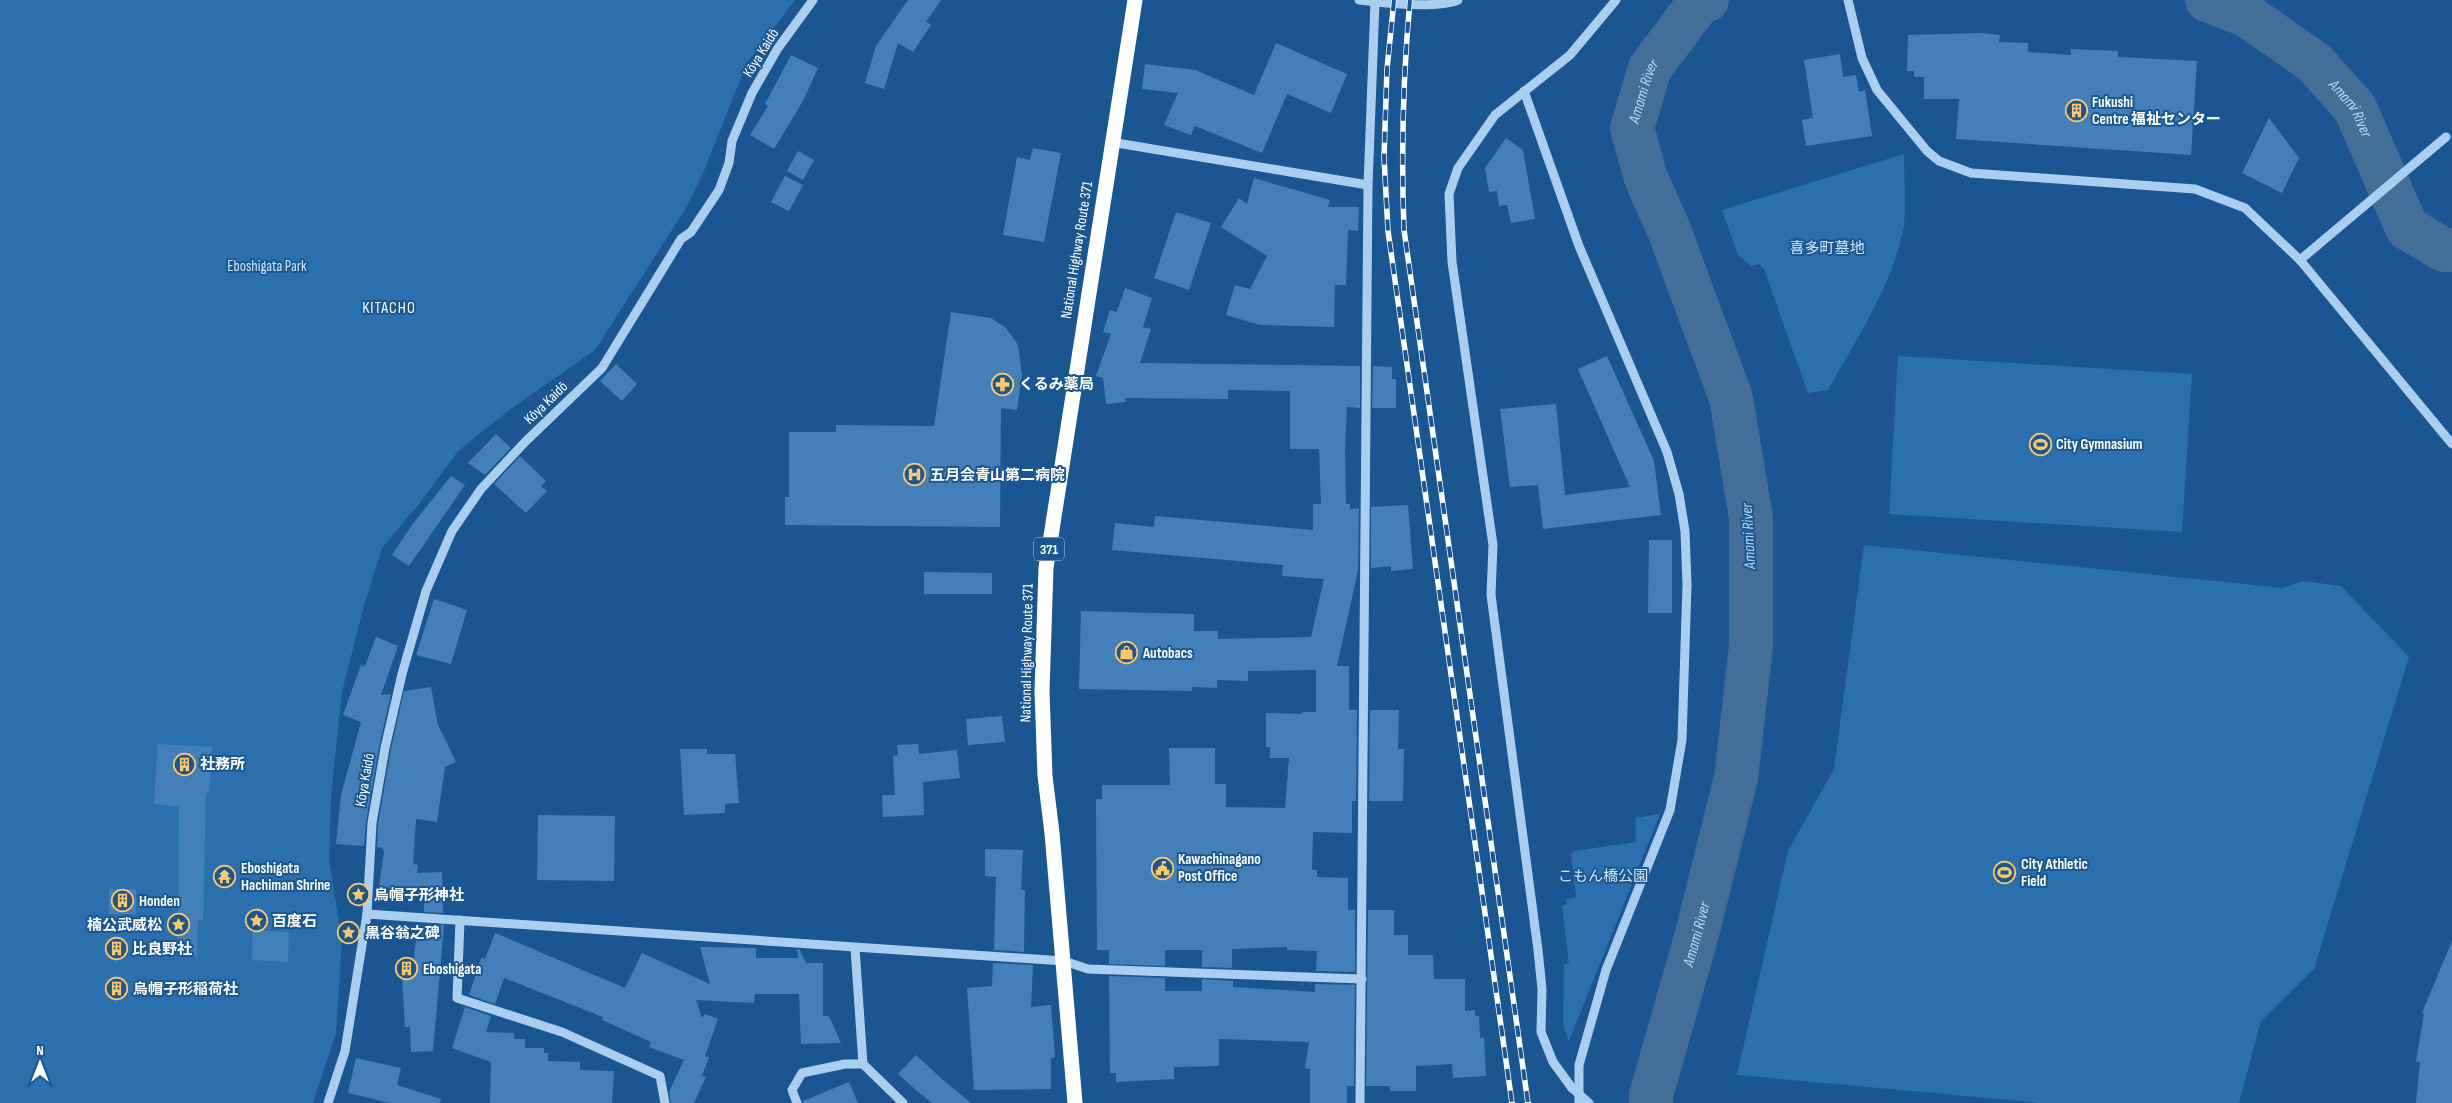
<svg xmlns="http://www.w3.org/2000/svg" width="2452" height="1103" font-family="'Sofia Sans Condensed','Noto Sans JP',sans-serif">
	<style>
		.green { fill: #2a70ae }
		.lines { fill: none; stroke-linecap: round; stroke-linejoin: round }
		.river { stroke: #426e98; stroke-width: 44 }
		.building { fill: #4380b9 }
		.minor { stroke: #aaceef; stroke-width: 9 }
		.highway { stroke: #fff; stroke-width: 15 }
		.rail-casing { stroke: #fff; stroke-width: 5.5 }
		.rail { stroke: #1a5792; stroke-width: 4; stroke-dasharray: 11; stroke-linecap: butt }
		.minor-bridge { stroke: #aaceef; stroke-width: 9 }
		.labels { text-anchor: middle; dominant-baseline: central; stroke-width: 4; stroke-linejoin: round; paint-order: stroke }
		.shield { fill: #1a5792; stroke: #bacdde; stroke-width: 1 }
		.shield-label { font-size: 14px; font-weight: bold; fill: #fff }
		.street-label { font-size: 15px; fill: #fff; stroke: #1a5792 }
		.poi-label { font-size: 15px; font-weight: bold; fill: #fff; stroke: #1a5792; text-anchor: start }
		.park-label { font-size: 15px; fill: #d1e7fb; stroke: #1a5792 }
		.water-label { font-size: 16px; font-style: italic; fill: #b6d8f6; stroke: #1a5792 }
		.neighbourhood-label { font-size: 16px; letter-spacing: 1px; fill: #fff; stroke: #1a5792 }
	</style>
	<rect width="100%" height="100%" fill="#1a5792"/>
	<g class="green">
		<path d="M0 0H795L747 63 704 171 686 208 595 350 508 411 458 451 419 504 382 548 363 609 342 692 331 797 329 860 342 941 336 1033 313 1103H0Z"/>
		<path d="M1904 154C1904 177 1907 208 1903 231 1891 287 1856 340 1828 390L1808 393 1764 269 1759 264 1751 266 1738 255 1722 210Z"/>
		<path d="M1898 356 2192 374 2182 532 1889 514Z"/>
		<path d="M1864 545 2284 588 2303 581 2341 586 2409 657 2314 969 2261 1021 2239 1103H2041L1737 1075 1788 851 1834 769Z"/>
		<path d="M1660 814 1569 1041 1563 1024 1564 965 1569 963 1562 906 1567 904 1566 899 1576 897 1571 855 1574 851 1636 842 1635 818Z"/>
	</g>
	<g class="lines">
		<g class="river">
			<path id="s1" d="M2207 0 2246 15 2314 62 2355 108 2407 228 2444 250H2452"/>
			<path id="s2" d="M1651 1103V1095L1697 934 1736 778 1751 646V518L1731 398 1669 230 1646 178 1632 128 1650 68 1698 4 1707 0"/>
		</g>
	</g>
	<g class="building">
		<path d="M908 0H941L926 22 931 25 913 52 898 43 884 89 865 83 876 46Z"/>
		<path d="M1981 33 2000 35 1999 42 2028 43V52L2071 55V49L2118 51V57L2197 61 2191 155 1956 139 1959 99H1924V77H1914V71H1907L1908 35Z"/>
		<path d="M1276 43 1347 74 1331 113 1287 94 1262 153 1195 126 1191 135 1164 125 1178 93 1142 89 1145 64 1195 70 1254 95Z"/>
		<path d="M1840 54 1843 77 1856 75 1859 92 1865 90 1872 136 1806 146 1802 120 1813 118 1804 60Z"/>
		<path d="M791 55 818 68 804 99 774 149 750 135 768 106 765 104Z"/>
		<path d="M2269 118 2299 158 2282 193 2242 173Z"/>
		<path d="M1506 138 1523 150 1535 219 1511 223 1507 205 1499 206 1497 191 1489 192 1485 168Z"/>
		<path d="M1033 148 1061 153 1044 242 1003 235 1017 157 1030 160Z"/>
		<path d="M798 151 814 160 803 180 787 171Z"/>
		<path d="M785 176 803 185 789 211 771 202Z"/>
		<path d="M1254 178 1330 200 1328 207H1359L1358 231 1348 230 1346 285H1335L1334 327 1260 325 1226 315 1235 285 1250 289 1267 256 1221 227 1239 198 1247 204Z"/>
		<path d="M1176 212 1211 223 1189 290 1154 278Z"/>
		<path d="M1125 288 1152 298 1143 327 1151 329 1140 363 1360 366V408L1347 407 1345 449 1346 504H1350V509L1359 508 1358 570 1337 666H1349V710H1357L1356 801H1352V833L1313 832 1312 870H1317V877L1348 878V910H1355V972L1316 971 1317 951 1287 950V947L1232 949V968L1202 967V950H1165V966L1109 964V950H1097L1096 799H1102V785H1170L1169 748H1215V784H1226V807L1285 808 1289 758H1270V747H1266V713L1302 714V712H1316V670L1248 671V681L1217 680V688L1192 687V691L1079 689 1081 611 1194 614V631H1218V639L1311 637 1324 579 1282 576 1283 565 1112 550 1115 523 1154 527 1155 516 1313 530V504H1321L1319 449H1290V391L1228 390V399L1125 398 1126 402 1106 404 1103 378 1096 376 1111 334 1103 332 1110 310 1117 312Z"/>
		<path d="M951 312 991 318 1006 328 1018 345 1022 375 1017 410 1001 408 1000 527 785 525V497H789V432H836V425L934 426Z"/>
		<path d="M1607 356 1654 461 1661 515 1543 529 1538 485 1510 487 1500 409 1556 404 1565 495 1630 487 1578 369Z"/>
		<path d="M616 364 637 384 622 401 600 381Z"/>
		<path d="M1373 366 1392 367V379H1396V408H1372Z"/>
		<path d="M496 434 511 448 485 475 468 463Z"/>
		<path d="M520 456 546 481 541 486 547 491 526 513 494 484Z"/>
		<path d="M451 476 465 485 409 566 392 555 412 525Z"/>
		<path d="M1408 505 1413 569 1391 571V566L1371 568V507Z"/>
		<path d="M1649 540H1672V613H1648Z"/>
		<path d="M924 572 992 573V594H924Z"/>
		<path d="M434 599 467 610 451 664 416 655Z"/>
		<path d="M376 637 398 646 381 695 391 694 379 747 366 822 364 846 336 844 341 795 361 722 343 715 361 665 365 666Z"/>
		<path d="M431 687 438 725 456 762 445 767 437 822 416 819 413 864 418 865 417 873 442 872 443 913 424 912V891L379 887 384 851 382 848 377 847 378 824 391 749 404 691Z"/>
		<path d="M1370 710H1399L1398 749H1404L1403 801H1369Z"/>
		<path d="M1002 716 1005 742 968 745 966 719Z"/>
		<path d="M158 744 212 747 209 793H206L203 921 198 920 197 956H178L179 807 154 804Z"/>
		<path d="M918 744 919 754 957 750 960 778 923 782 924 815 883 817 882 795H895L893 756 898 755 897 745Z"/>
		<path d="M680 749H707V754H735L739 803 725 804V813L684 815Z"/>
		<path d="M538 815 615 816 614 881 537 880Z"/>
		<path d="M985 849 1023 850 1021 890H1025L1024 952 994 950 996 877 985 876Z"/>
		<rect x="109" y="889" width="27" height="25"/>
		<path d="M1368 910H1394V935H1408V955H1433L1434 979H1465V1011L1475 1010V1016H1479L1480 1038H1484L1486 1076 1453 1078 1452 1064 1416 1066V1091H1390V1086H1366Z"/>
		<path d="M424 924 444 925 433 1051 411 1052 410 1027H405L402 976H405V964L413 965 417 931 424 932Z"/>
		<path d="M253 930 289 932 288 962 252 960Z"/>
		<path d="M495 933 625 988 642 953 710 984 700 947 756 948V958H798L797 949 800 950 806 963H823V1016H829L841 1043 801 1044 799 994H755L754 1003 696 1000 702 1018 705 1014 718 1019 705 1056 709 1057 702 1076 706 1077 694 1103H671L669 1092 684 1060 649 1047 651 1042 602 1020 603 1017 504 978 495 1004 469 995 481 958 485 959Z"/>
		<path d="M2452 941V1103H2416L2420 1062H2416L2424 1014 2422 1013Z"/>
		<path d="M993 963 1033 965 1031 1007 1051 1005 1055 1057 1051 1058V1089L974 1090 967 988 992 986Z"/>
		<path d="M1109 976 1165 978V991H1202V979L1233 981V987L1315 992V984L1355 985 1354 1086H1347V1103H1310V1069L1305 1068 1309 1042 1219 1039V1066L1174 1067V1079L1116 1082V1073H1110Z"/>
		<path d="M465 1007 491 1016 486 1032 514 1033V1039H525V1048H544V1053H548V1061L580 1062V1070L614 1071 612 1103H490L491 1062 452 1048Z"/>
		<path d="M916 1055 942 1079 971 1103H932L917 1091 898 1074Z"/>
		<path d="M356 1058 401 1068 397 1085 441 1099 440 1103H390L348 1093Z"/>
		<path d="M849 1082 858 1103H803V1101Z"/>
	</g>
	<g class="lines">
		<g class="minor">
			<path d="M1359 0C1383 3 1436 9 1458 0"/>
			<path d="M1848 0 1862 58 1877 90 1927 151 1939 161 1971 173 2195 189 2245 208 2300 260 2452 444"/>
			<path d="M1524 91 1579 246 1667 452 1679 494 1685 531 1687 585 1682 740 1670 810 1606 970 1579 1065V1103"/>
			<path d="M1111 142 1368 185"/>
			<path d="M2300 260 2446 137"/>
			<path d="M367 914 1064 961 1088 969 1362 979"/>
			<path d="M460 920 457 998 562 1032 660 1076 665 1103"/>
			<path d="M855 948 863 1064 903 1103"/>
			<path d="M1572 1088 1553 1062 1541 1032 1542 989 1538 950 1491 595 1493 545 1452 262 1449 194 1458 168 1495 115 1570 55 1616 0"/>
			<path d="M328 1103 345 1051 367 914 372 823 385 748 402 674 426 591 452 531 481 489 525 442 602 368 681 239 691 232 719 190 729 163 732 141 752 93 778 48 813 0"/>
			<path d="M797 1103 792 1090 802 1073 845 1064H863"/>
			<path d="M1360 1103 1368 185 1375 2"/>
		</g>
		<path class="highway" d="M1075 1103 1052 833 1045 776 1042 691 1046 568 1135 0"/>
		<defs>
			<g id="rail">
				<path d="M1394 0 1387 69 1384 157 1388 231 1512 1103"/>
				<path d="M1410 0C1403 77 1401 153 1404 230L1528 1103"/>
			</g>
		</defs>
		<use href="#rail" class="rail-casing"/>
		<use href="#rail" class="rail"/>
		<path class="minor-bridge" d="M1572 1088 1589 1103"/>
	</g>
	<defs>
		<symbol id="building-ring" viewBox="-11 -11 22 22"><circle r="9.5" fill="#1a5792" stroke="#ffc868" stroke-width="1.5"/><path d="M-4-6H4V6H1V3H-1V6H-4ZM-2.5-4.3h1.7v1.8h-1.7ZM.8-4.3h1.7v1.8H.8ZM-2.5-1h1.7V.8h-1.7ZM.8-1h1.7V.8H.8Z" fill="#ffc868"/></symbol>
		<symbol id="pharmacy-ring" viewBox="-11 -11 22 22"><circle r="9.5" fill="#1a5792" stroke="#ffc868" stroke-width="1.5"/><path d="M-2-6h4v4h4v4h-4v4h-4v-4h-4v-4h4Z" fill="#ffc868"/></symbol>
		<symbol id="stadium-ring" viewBox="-11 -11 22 22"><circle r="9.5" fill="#1a5792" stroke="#ffc868" stroke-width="1.5"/><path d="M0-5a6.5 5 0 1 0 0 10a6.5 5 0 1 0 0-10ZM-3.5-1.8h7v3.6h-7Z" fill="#ffc868"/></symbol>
		<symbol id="hospital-ring" viewBox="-11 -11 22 22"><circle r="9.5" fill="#1a5792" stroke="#ffc868" stroke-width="1.5"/><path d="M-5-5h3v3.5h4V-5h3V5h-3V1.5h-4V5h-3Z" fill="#ffc868"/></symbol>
		<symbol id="shop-ring" viewBox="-11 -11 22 22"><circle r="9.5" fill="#1a5792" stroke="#ffc868" stroke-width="1.5"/><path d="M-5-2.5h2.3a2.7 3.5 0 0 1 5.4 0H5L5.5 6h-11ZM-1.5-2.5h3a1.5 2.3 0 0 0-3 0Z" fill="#ffc868"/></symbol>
		<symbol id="civic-ring" viewBox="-11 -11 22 22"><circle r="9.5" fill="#1a5792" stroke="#ffc868" stroke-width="1.5"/><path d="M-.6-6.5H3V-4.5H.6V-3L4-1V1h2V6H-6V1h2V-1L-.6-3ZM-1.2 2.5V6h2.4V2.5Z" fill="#ffc868"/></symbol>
		<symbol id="temple-ring" viewBox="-11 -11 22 22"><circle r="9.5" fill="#1a5792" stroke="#ffc868" stroke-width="1.5"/><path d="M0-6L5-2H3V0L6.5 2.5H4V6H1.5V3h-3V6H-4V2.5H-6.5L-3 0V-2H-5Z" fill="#ffc868"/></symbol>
		<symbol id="sight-ring" viewBox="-11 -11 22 22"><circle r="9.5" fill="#1a5792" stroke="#ffc868" stroke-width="1.5"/><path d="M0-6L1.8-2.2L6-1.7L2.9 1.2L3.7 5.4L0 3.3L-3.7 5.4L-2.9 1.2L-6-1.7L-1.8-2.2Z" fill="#ffc868"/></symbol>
	</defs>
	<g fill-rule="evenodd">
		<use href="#building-ring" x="2064" y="98" width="25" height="25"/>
		<use href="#pharmacy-ring" x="990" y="372" width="25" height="25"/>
		<use href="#stadium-ring" x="2028" y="432" width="25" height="25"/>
		<use href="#hospital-ring" x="902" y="462" width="25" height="25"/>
		<use href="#shop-ring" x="1114" y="640" width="25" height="25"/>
		<use href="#building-ring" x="172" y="752" width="25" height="25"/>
		<use href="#civic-ring" x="1150" y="856" width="25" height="25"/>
		<use href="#stadium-ring" x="1992" y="860" width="25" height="25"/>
		<use href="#temple-ring" x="212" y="864" width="25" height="25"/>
		<use href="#sight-ring" x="346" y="882" width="25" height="25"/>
		<use href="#building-ring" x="110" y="888" width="25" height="25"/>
		<use href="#sight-ring" x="244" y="908" width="25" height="25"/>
		<use href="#sight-ring" x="166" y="912" width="25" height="25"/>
		<use href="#sight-ring" x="336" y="920" width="25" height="25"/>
		<use href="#building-ring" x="104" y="936" width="25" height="25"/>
		<use href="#building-ring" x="394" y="956" width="25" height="25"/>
		<use href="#building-ring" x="104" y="976" width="25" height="25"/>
	</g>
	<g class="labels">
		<rect class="shield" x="1034" y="537.5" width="30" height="23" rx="4"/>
		<g class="shield-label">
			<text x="1049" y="549">371</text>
		</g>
		<g class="street-label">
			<text transform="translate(761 53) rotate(-58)">Kōya Kaidō</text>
			<text transform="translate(1077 250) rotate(-81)">National Highway Route 371</text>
			<text transform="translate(546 403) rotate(-44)">Kōya Kaidō</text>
			<text transform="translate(1027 653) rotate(-89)">National Highway Route 371</text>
			<text transform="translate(365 780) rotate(-80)">Kōya Kaidō</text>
		</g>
		<g class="poi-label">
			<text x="2092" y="102">Fukushi<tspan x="2092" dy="17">Centre 福祉センター</tspan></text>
			<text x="1019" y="384">くるみ薬局</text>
			<text x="2056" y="444">City Gymnasium</text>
			<text x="930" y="475">五月会青山第二病院</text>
			<text x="1143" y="653">Autobacs</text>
			<text x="200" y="764">社務所</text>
			<text x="1178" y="859">Kawachinagano<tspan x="1178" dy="17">Post Office</tspan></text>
			<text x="2021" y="864">City Athletic<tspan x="2021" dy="17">Field</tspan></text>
			<text x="241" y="868">Eboshigata<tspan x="241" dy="17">Hachiman Shrine</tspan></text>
			<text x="374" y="895">烏帽子形神社</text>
			<text x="139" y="901">Honden</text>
			<text x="272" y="921">百度石</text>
			<text x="162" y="925" text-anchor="end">楠公武威松</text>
			<text x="365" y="933">黒谷翁之碑</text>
			<text x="132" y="949">比良野社</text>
			<text x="423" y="969">Eboshigata</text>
			<text x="133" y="989">烏帽子形稲荷社</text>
		</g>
		<g class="park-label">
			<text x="1827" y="248">喜多町墓地</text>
			<text x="267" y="266">Eboshigata Park</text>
			<text x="1603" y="876">こもん橋公園</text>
		</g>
		<g class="water-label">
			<text stroke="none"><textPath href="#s2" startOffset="1045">Amami River</textPath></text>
			<text stroke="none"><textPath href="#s1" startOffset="184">Amami River</textPath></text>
			<text transform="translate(1749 536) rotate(-93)">Amami River</text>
			<text stroke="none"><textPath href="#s2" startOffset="175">Amami River</textPath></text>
		</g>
		<g class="neighbourhood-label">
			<text x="389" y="308">KITACHO</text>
		</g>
	</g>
	<g transform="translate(40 1063)" stroke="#1a5792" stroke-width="4" paint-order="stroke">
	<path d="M0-4L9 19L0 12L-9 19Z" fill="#ffffff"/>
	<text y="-8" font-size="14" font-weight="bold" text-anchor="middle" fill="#ffffff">N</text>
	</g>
</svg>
